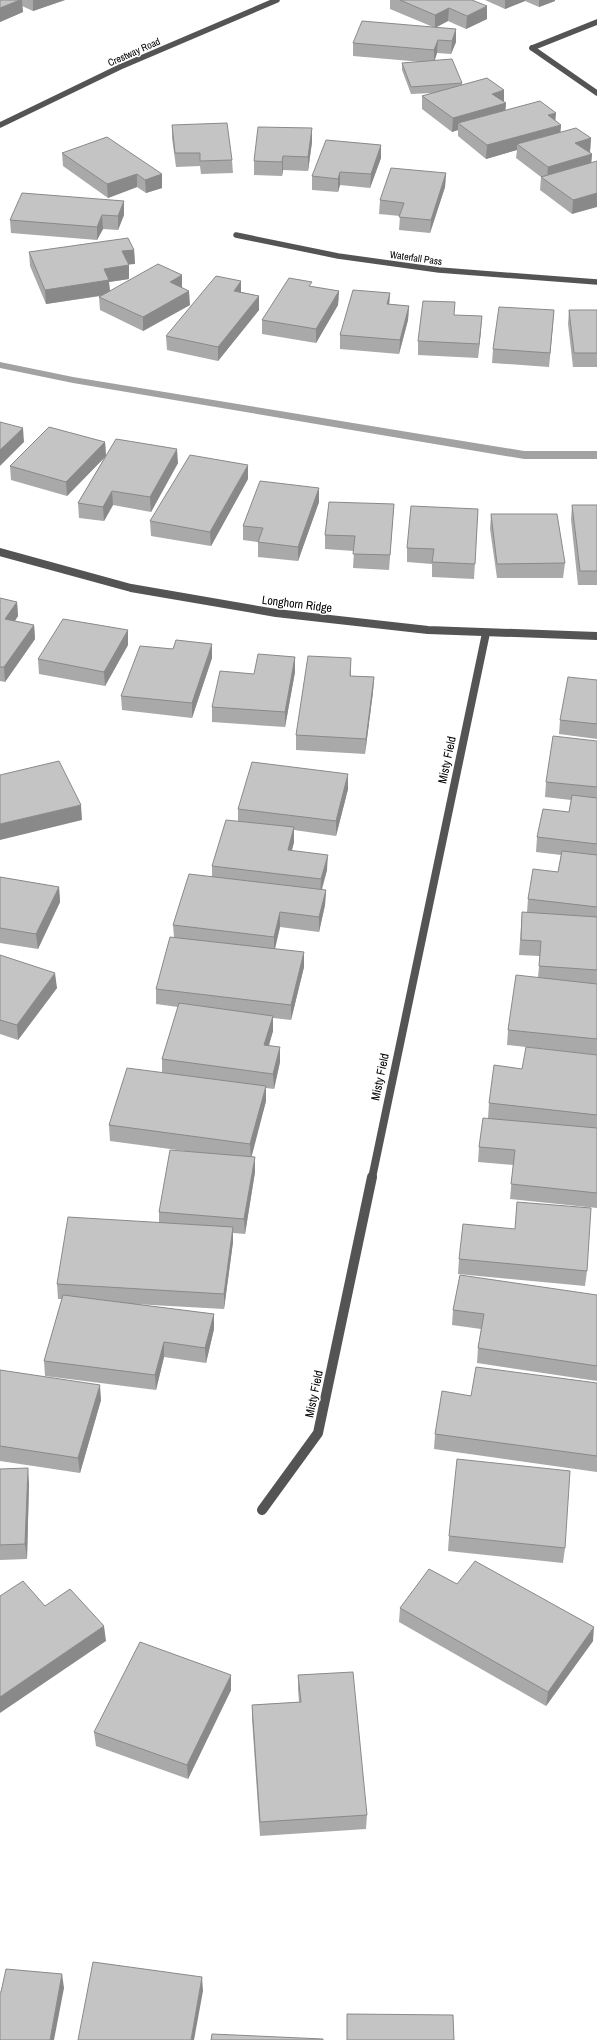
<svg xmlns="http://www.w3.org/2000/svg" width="597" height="2040" font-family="'Archivo Narrow',sans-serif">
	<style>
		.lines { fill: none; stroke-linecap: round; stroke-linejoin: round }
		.stream { fill: #a2a2a2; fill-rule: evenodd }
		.minor-far2 { stroke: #545454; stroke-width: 5.5 }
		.minor-far1 { stroke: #545454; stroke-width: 8 }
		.minor { stroke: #545454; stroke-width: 10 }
		.tertiary { stroke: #545454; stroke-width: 5.5 }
		.wall { fill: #a9a9a9 }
		.shaded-wall { fill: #898989 }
		.building { fill: #c4c4c4; stroke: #898989 }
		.labels { text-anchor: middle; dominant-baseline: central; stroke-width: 3; stroke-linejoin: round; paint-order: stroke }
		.far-street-label { font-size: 10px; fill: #000; stroke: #fff }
		.street-label { font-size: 12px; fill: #000; stroke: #fff }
	</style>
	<rect width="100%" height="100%" fill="#fff"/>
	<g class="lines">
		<path class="stream" d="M0 362 73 377 524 451H597V459H524L73 383 0 368Z"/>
		<g class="minor-far2">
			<path d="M532 48 597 93"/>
			<path d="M532 48 597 22"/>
			<path d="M236 235 338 256 439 270 597 282"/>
		</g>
		<g class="minor-far1">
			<path d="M0 552 131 588 276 613 428 630 597 636"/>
			<path d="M372 1178 486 633"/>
		</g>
		<path class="minor" d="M262 1510 318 1433 372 1177"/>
		<path class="tertiary" d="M0 125 120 67 277 0"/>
	</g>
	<g class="wall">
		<path d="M0 0H65L33 11 22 6 23 12 0 22Z"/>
		<path d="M390 0H472L487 19 466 29 448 21 436 27 456 42 451 54 437 53 434 61 462 83V85L504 102 506 103 505 110 556 121 561 125 560 132 591 138 590 152H589L592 154 591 162 572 214 540 190 541 177 516 158 517 150 486 159 458 136V130L452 132 422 109V96L433 93 411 94 402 70V63L422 62 353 56V43L433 27 390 9Z"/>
		<path d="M485 0H555V1L539 7 525 1 505 9Z"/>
		<path d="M172 125 232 160 233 173 201 174 200 166 176 167 172 138Z"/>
		<path d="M312 128V142L308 171 283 170 282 176 254 175V161Z"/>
		<path d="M62 153 162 174V188L146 193 137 187 108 198 63 166Z"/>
		<path d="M381 158 370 188 340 185 338 192 312 190V176Z"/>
		<path d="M446 173 445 187 430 233 399 230 400 216 379 214 380 200Z"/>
		<path d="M124 201V215L118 230 103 229 97 240 11 233 10 220Z"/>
		<path d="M134 250 135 264H128L129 279 109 282 110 291 182 288 190 305 143 331 100 310 99 297 101 296 46 304 30 266 29 252Z"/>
		<path d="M312 287 339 291 338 305 316 343 262 334V320Z"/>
		<path d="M241 292 259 296V310L218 361 167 350 166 336Z"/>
		<path d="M390 293 389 304 409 306 408 320 399 354 340 349V335Z"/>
		<path d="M554 310 549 367 492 363 493 349Z"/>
		<path d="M569 310H597V367H573L568 324Z"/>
		<path d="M454 315 481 330 478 358 418 355V341Z"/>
		<path d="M105 442 106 456 178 463 151 512 113 505 104 521 79 518 78 503 105 457 67 496 11 480 10 466Z"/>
		<path d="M248 479 211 546 151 536 150 521Z"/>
		<path d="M319 488V502L298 561 258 557V542L243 540V526Z"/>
		<path d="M394 504 393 519 389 570 353 568 354 551 325 549V535Z"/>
		<path d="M572 505H597V585H578L571 520Z"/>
		<path d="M478 509 474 579 432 577V564L407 562V548Z"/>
		<path d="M491 514 565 563 563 578H497L490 529Z"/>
		<path d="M0 598 17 602 18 616 15 621 34 625 35 639 5 682 0 681Z"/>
		<path d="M128 630V645L105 686 39 674 38 659Z"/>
		<path d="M173 649 212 658 192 718 122 710 121 696Z"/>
		<path d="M295 657V672L285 727 212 722V707L254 674Z"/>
		<path d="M351 676 374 677 373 692 365 754 296 750V735Z"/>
		<path d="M597 680V739L559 734 560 720Z"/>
		<path d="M597 741V1055L507 1045 508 1030 538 977 540 956 519 955 522 912H527L528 899 558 872 561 855 536 852 537 837 569 812 571 800 545 797 546 782Z"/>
		<path d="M348 789 336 836 294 830V842L292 850 327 870 322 890H326L325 905 319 932 280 927 275 949 304 952V967L291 1020 273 1018V1031L269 1046 280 1062 274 1089 266 1088V1101L251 1156 255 1172 245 1234 233 1233V1242L224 1309 134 1304 214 1314V1329L206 1363 164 1357 156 1390 45 1376 44 1361 62 1299H58L57 1284 159 1223V1212L200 1153 110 1141 109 1125 162 1072V1059L178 1007 156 1004V989L174 937 173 925 212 876V866L238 821V809Z"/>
		<path d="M0 877 59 887 60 902 38 949 0 943Z"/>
		<path d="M0 955 57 988 18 1040 0 1034Z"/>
		<path d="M597 1055V1208L510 1199 513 1165 478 1162 479 1147 488 1118 489 1103 522 1069Z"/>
		<path d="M515 1229 587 1271 585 1286 458 1274 459 1259Z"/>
		<path d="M597 1295V1381L477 1363 478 1348 481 1329 452 1325 453 1310Z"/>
		<path d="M0 1370 101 1400 80 1473 0 1461Z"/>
		<path d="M597 1383V1472L434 1449 435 1434 471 1396Z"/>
		<path d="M0 1469 29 1483 27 1559 0 1560Z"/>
		<path d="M449 1536 565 1548 563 1563 448 1551Z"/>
		<path d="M457 1584 593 1641 546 1706 399 1622 400 1608Z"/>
		<path d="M298 1675 367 1815 366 1829 260 1836 252 1719V1705L299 1702 298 1690Z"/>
		<path d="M231 1690 188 1779 96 1746 94 1732Z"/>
	</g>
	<g class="shaded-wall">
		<path d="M20 0H22L23 12 0 22V8Z"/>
		<path d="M33 0H65L33 11Z"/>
		<path d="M505 0H525V1L505 9Z"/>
		<path d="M539 0H555V1L539 7Z"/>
		<path d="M487 6V19L466 29 467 16Z"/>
		<path d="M449 8 448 21 435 28V15Z"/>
		<path d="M456 29V42L451 54 452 41Z"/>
		<path d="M438 40 437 53 434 63V50Z"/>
		<path d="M504 90V104L492 94Z"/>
		<path d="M506 103 505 116 458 123V130L452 132 453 118Z"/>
		<path d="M556 113 555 126 548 115Z"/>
		<path d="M561 125 560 138 517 144V150L486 159 487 145Z"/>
		<path d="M312 128V142L308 171V157Z"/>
		<path d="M591 138 590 152 574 156 575 143Z"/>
		<path d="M381 145V158L370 188 371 174Z"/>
		<path d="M592 154 591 168 547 181 548 167Z"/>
		<path d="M283 156V170L282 176V162Z"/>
		<path d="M340 172V185L338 192V179Z"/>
		<path d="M446 173 445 187 430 233 431 220Z"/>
		<path d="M137 174V187L108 198 107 184Z"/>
		<path d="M162 174V188L146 193 145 180Z"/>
		<path d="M597 193V207L572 214 573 200Z"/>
		<path d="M124 201V215L118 230V216Z"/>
		<path d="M102 215 103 229 97 240V227Z"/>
		<path d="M134 250 135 264 123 265 122 251Z"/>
		<path d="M129 265V279L109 282 110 294 46 304 45 290 104 269Z"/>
		<path d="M182 275V289L170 282Z"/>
		<path d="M241 281V295L234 291Z"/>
		<path d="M189 291 190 305 143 331V317Z"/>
		<path d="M339 291 338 305 316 343V329Z"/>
		<path d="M390 293 389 307 387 304Z"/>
		<path d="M259 296V310L218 361V347Z"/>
		<path d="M409 306 408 320 399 354 400 340Z"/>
		<path d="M554 310 553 324 549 367 550 353Z"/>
		<path d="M482 316 481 330 478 358 479 344Z"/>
		<path d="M23 428 24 442 0 466V450Z"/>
		<path d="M105 442 106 456 67 496 66 482Z"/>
		<path d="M177 449 178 463 151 512 150 497Z"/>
		<path d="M248 465V479L211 546 210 532Z"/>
		<path d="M319 488V502L298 561V547Z"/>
		<path d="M112 491 113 505 104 521 103 507Z"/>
		<path d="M17 602 18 616 6 633 5 619Z"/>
		<path d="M34 625 35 639 5 682 4 667Z"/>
		<path d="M128 630V645L105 686 104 672Z"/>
		<path d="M212 644V658L192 718V703Z"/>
		<path d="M295 657V672L285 727V712Z"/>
		<path d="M351 658V673L349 690 350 676Z"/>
		<path d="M374 677 373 692 365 754 366 739Z"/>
		<path d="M348 774V789L336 836V821Z"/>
		<path d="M81 805 82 820 0 840V824Z"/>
		<path d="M294 827V842L288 865V850Z"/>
		<path d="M328 855 327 870 320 894 321 879Z"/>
		<path d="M59 887 60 902 38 949 36 934Z"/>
		<path d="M326 890 325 905 319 932V917Z"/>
		<path d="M280 912V927L274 952V937Z"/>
		<path d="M304 952V967L291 1020V1005Z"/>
		<path d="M55 973 57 988 18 1040 17 1025Z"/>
		<path d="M273 1016V1031L264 1060V1045Z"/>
		<path d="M280 1047V1062L274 1089 273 1074Z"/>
		<path d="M266 1086V1101L251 1159 250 1144Z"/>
		<path d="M255 1157V1172L245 1234 244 1219Z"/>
		<path d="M233 1227V1242L224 1309V1294Z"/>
		<path d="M214 1314V1329L206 1363 205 1348Z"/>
		<path d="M164 1342V1357L156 1390 155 1375Z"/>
		<path d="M100 1385 101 1400 80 1473 78 1458Z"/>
		<path d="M28 1468 29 1483 27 1559 25 1544Z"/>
		<path d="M104 1626 106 1641 0 1713V1697Z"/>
		<path d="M594 1627 593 1641 546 1706 548 1692Z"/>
		<path d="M231 1675V1690L188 1779 187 1765Z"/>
		<path d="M62 1974 64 1988 54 2040H50Z"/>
		<path d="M202 1977 203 1991 194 2040H191Z"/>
	</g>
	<g class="building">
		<path d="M0 0H20L0 8Z"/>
		<path d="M400 0H472L487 6 467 16 449 8 435 15Z"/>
		<path d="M362 21 456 29 452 41 438 40 434 50 353 43Z"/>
		<path d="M452 59 462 83 411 87 402 63Z"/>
		<path d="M487 78 504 90 492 94 506 103 453 118 422 96Z"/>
		<path d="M540 101 556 113 548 115 561 125 487 145 458 123Z"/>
		<path d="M227 123 232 160 200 161V153H175L172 125Z"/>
		<path d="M258 127 312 128 308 157 283 156 282 162 254 161Z"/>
		<path d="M576 128 591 138 575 143 592 154 548 167 517 144Z"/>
		<path d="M107 137 162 174 145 180 137 174 107 184 62 153Z"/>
		<path d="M326 140 381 145 371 174 340 172 338 179 312 176Z"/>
		<path d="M597 161V193L573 200 541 177Z"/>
		<path d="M391 168 446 173 431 220 399 217 404 203 380 200Z"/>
		<path d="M22 193 124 201 118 216 102 215 97 227 10 220Z"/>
		<path d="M128 238 134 250 122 251 129 265 104 269 109 280 45 290 29 252Z"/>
		<path d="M158 264 182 275 170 282 189 291 143 317 99 297Z"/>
		<path d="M216 276 241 281 234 291 259 296 218 347 166 336Z"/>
		<path d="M289 278 312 282 309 286 339 291 316 329 262 320Z"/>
		<path d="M353 290 390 293 387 304 409 306 400 340 340 335Z"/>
		<path d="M423 301 455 302 454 315 482 316 479 344 418 341Z"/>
		<path d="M499 307 554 310 550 353 493 349Z"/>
		<path d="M569 310H597V353H574Z"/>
		<path d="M0 422 23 428 0 450Z"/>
		<path d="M49 427 105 442 66 482 10 466Z"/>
		<path d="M116 439 177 449 150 497 112 491 103 507 78 503Z"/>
		<path d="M190 455 248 465 210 532 150 521Z"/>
		<path d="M260 481 319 488 298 547 258 542 263 528 243 526Z"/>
		<path d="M329 502 394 504 390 555 353 554 355 536 325 535Z"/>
		<path d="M572 505H597V571H580Z"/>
		<path d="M411 506 478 509 475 564 432 562 434 549 407 548Z"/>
		<path d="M491 514H557L565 563 497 564Z"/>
		<path d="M0 598 17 602 5 619 34 625 4 667H0Z"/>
		<path d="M63 619 128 630 104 672 38 659Z"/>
		<path d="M176 640 212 644 192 703 121 696 140 646 173 649Z"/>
		<path d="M258 654 295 657 285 712 212 707 220 671 254 674Z"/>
		<path d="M308 656 351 658 350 676 374 677 366 739 296 735Z"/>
		<path d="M568 677 597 680V724L560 720Z"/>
		<path d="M553 736 597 741V787L546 782Z"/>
		<path d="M59 761 81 805 0 824V775Z"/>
		<path d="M252 762 348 774 336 821 238 809Z"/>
		<path d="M572 795 597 798V844L537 837 543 809 569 812Z"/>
		<path d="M226 820 294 827 288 850 328 855 321 879 212 866Z"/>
		<path d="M562 851 597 855V907L528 899 533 869 558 872Z"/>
		<path d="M189 874 326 890 319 917 280 912 274 937 173 925Z"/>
		<path d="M0 877 59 887 36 934 0 928Z"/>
		<path d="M522 912 597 917V970L539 966 541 941 521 940Z"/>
		<path d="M170 937 304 952 291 1005 156 989Z"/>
		<path d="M0 955 55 973 17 1025 0 1020Z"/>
		<path d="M516 975 597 984V1039L508 1030Z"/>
		<path d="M179 1003 273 1016 264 1045 280 1047 273 1074 162 1059Z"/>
		<path d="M526 1047 597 1055V1115L489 1103 494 1065 522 1069Z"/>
		<path d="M127 1068 266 1086 250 1144 109 1125Z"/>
		<path d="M483 1118 597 1128V1193L511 1184 515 1150 479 1147Z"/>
		<path d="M170 1150 255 1157 244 1219 159 1212Z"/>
		<path d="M517 1202 591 1208 587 1271 459 1259 463 1224 515 1229Z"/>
		<path d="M68 1217 233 1227 224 1294 57 1284Z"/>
		<path d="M460 1275 597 1295V1366L478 1348 484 1314 453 1310Z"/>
		<path d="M63 1295 214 1314 205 1348 164 1342 155 1375 44 1361Z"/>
		<path d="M476 1367 597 1383V1456L435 1434 442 1391 471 1396Z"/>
		<path d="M0 1370 100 1385 78 1458 0 1446Z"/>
		<path d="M457 1459 570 1471 565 1548 449 1536Z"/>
		<path d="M28 1468 25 1544 0 1545V1469Z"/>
		<path d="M475 1561 594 1627 548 1692 400 1608 429 1569 457 1584Z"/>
		<path d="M23 1581 45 1606 70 1589 104 1626 0 1697V1596Z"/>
		<path d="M140 1642 231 1675 187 1765 94 1732Z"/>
		<path d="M353 1672 367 1815 260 1822 252 1705 301 1702 298 1675Z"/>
		<path d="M93 1962 202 1977 191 2040H78Z"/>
		<path d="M6 1969 62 1974 50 2040H0V1992H1Z"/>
		<path d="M347 2014 453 2015 454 2040H347Z"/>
		<path d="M212 2034 323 2039V2040H211Z"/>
	</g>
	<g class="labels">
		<g class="far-street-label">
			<text transform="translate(134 52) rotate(-24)">Crestway Road</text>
			<text transform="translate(416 258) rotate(8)">Waterfall Pass</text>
		</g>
		<g class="street-label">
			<text transform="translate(297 604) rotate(7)">Longhorn Ridge</text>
			<text transform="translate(447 760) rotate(-78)">Misty Field</text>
			<text transform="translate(380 1077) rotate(-78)">Misty Field</text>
			<text transform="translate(314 1394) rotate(-78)">Misty Field</text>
		</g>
	</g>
</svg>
